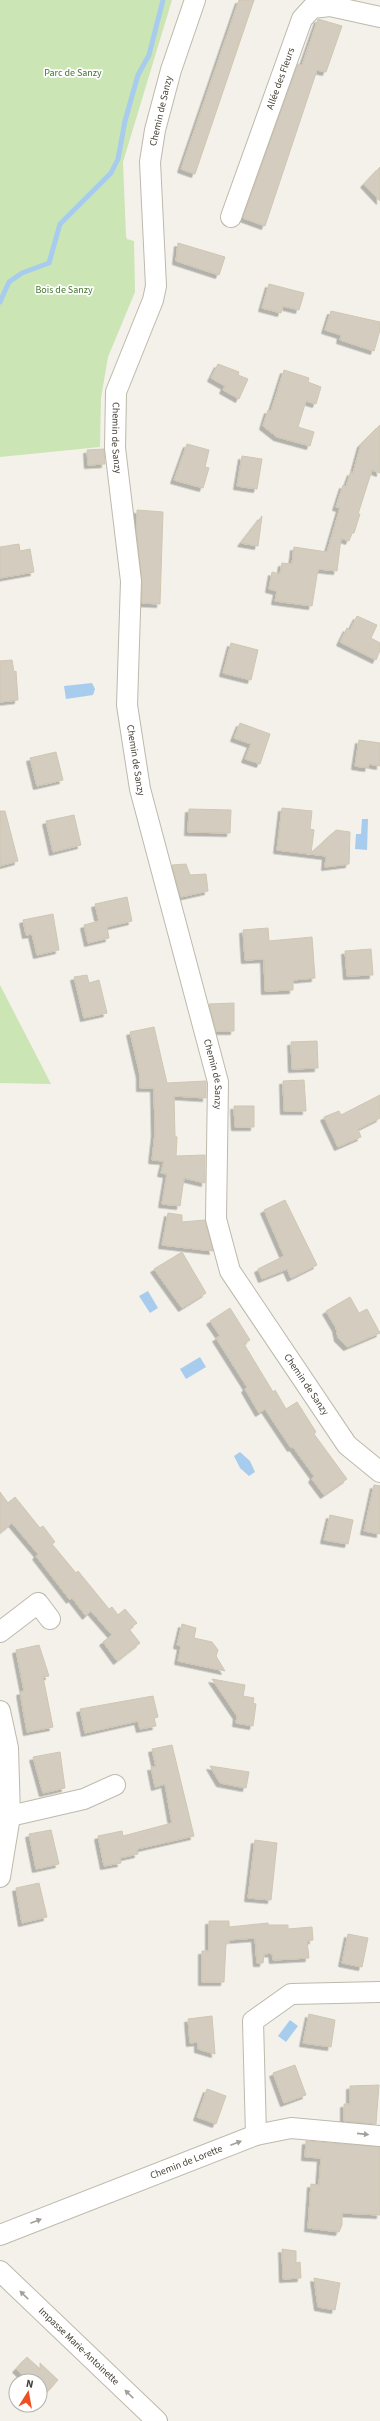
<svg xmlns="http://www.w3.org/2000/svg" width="380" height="2421" font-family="'Source Sans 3',sans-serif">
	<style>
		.green { fill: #cce5b4 }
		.water { fill: #a8cced }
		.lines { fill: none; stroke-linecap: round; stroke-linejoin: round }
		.stream { stroke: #a8cced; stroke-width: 5 }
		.building { fill: #d4cdbf; stroke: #cfc6b2; filter: url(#shadow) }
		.minor-casing { stroke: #beb9ac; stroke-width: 22 }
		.minor { stroke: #fff; stroke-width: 20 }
		.oneway { fill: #a3a09b }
		.labels { text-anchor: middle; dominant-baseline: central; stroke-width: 3.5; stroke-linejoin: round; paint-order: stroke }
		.park-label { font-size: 10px; fill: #44762d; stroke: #fff }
		.street-label { font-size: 10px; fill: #474237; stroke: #fff }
	</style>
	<defs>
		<filter id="shadow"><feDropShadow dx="-3.5" dy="3.5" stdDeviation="0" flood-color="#0004"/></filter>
	</defs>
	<rect width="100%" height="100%" fill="#f3f1e9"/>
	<g class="green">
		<path d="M0 0H172L123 162 126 236 127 239 134 241 135 292 108 357 101 398 100 447 0 457Z"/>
		<path d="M0 985 51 1084 0 1083Z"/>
	</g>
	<g class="water">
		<path d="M92 683 95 689 93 695 66 699 64 686Z"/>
		<path d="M362 819H368L367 850 355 849 356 834H361Z"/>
		<path d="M148 1291 158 1308 150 1313 139 1296Z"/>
		<path d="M200 1357 206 1367 186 1379 180 1369Z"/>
		<path d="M240 1452 250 1461 255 1472 249 1476 240 1468 234 1456Z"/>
		<path d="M290 2020 298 2026 286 2042 278 2036Z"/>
	</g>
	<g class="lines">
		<path class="stream" d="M0 302 9 282 22 273 49 263 60 224 111 173 118 159 125 121 138 75 149 55 163 0"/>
	</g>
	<g class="building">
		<path d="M239 0H254L195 174 181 169Z"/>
		<path d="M318 19 342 26 326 72 317 70 265 226 243 218 298 64 302 65Z"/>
		<path d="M380 167V201L364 184Z"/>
		<path d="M178 243 225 257 219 275 176 261Z"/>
		<path d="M269 284 304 293 299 310 283 306 281 313 262 308Z"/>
		<path d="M331 311 380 322V330L374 351 340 340 341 335 325 330Z"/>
		<path d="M218 364 239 372 238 375 248 379 239 399 223 390 225 386 211 378Z"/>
		<path d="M284 370 309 378 308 382 321 387 316 404 306 401 298 427 314 432 310 446 277 437 263 426 268 410 271 411Z"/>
		<path d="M380 425V473L372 470 358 514H360L354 533H352L349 541 341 538 337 571 318 569 312 606 275 601 277 591 269 589 272 572 280 574 282 563 292 564 294 547 327 552 340 508 336 507 343 485 346 486 351 472 353 473 361 444Z"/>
		<path d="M187 444 209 450 205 467 209 468 203 488 174 480Z"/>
		<path d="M104 449 105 464 88 465 87 450Z"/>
		<path d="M242 456 262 459 257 489 237 486Z"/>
		<path d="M137 510 163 512 160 604 142 603V580L137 535Z"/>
		<path d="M262 516 258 546 241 543Z"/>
		<path d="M19 544 20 551 30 549 34 572 0 578V547Z"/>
		<path d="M357 616 377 625 371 638 380 643V650L376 660 340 642 347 628 350 630Z"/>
		<path d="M231 643 258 650 251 680 223 673Z"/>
		<path d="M12 660 14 672 16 671 18 700 0 702V661Z"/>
		<path d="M240 723 270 734 260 764 245 759 251 744 234 738Z"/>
		<path d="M359 740 380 743V766L369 764 368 768 355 766Z"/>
		<path d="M56 752 63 780 37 786 30 758Z"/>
		<path d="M282 808 312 811 310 829 314 830 311 853 336 830 350 832 349 864 325 867 326 856 277 850Z"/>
		<path d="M189 809 231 810 230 833 188 832Z"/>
		<path d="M0 811H5L18 861 0 866Z"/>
		<path d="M74 815 81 845 53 852 46 821Z"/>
		<path d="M186 864 190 875 206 874 208 891 181 897 172 865Z"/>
		<path d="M127 897 132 921 107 927 109 938 88 943 84 925 99 921 95 904Z"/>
		<path d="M53 914 59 950 37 955 32 934 26 935 23 920Z"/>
		<path d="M268 928 269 941 312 937 315 978 293 980V990L265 991 264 959 245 960 243 930Z"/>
		<path d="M371 949 373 975 347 976 345 951Z"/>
		<path d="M87 975 89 983 99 980 107 1013 84 1018 74 977Z"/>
		<path d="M234 1003V1031H216L209 1004Z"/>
		<path d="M154 1027 167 1083 206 1081V1098L174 1096 175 1136 177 1137 176 1156 205 1155V1183L184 1178 180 1206 162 1204 167 1174 161 1173 164 1161 152 1160 155 1133 154 1088H140V1075L130 1032Z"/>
		<path d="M317 1041 318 1068 292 1069 291 1042Z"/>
		<path d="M304 1080 306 1111H284L283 1081Z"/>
		<path d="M380 1095V1118L358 1129 361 1137 338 1147 324 1117 339 1111 341 1115Z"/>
		<path d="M234 1106H254V1127H235Z"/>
		<path d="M285 1200 317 1265 291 1278 287 1269 262 1279 258 1269 284 1256 264 1210Z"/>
		<path d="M168 1213 182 1215V1222L205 1220 213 1251 162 1245Z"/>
		<path d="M182 1252 206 1293 182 1308 154 1269Z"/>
		<path d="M350 1297 359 1313 367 1309 380 1333 347 1347 338 1338 336 1328 326 1311Z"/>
		<path d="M230 1308 250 1340 244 1344 273 1392 275 1390 286 1409 297 1402 316 1432 314 1434 347 1479 324 1495 312 1479 314 1476 293 1447 291 1448 265 1409 259 1413 245 1389 247 1387 216 1338 220 1336 210 1321Z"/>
		<path d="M374 1485 380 1486V1534L364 1531Z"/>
		<path d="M0 1492 8 1503 15 1497 40 1528 43 1526 55 1542 52 1544 76 1573 78 1571 109 1609 112 1607 118 1615 125 1609 137 1623 129 1629 140 1643 117 1661 103 1642 112 1635 91 1611 86 1616 72 1598 70 1600 36 1556 38 1554 12 1523 0 1533Z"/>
		<path d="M330 1515 353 1520 348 1544 324 1540Z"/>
		<path d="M182 1624 196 1628 194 1638 212 1642 218 1650 216 1656 225 1671 178 1661 181 1646 177 1645Z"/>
		<path d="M39 1645 49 1676 43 1677 53 1727 27 1732 20 1692 24 1691 16 1650Z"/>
		<path d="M212 1679 245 1685 243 1696 254 1698 253 1703 256 1704 253 1726 236 1723 237 1716Z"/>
		<path d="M153 1696 158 1717 154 1718 156 1726 140 1729 138 1721 85 1733 80 1709Z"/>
		<path d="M172 1745 194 1836 137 1849 138 1854 120 1858 121 1863 104 1866 98 1836 122 1831 123 1836 172 1823 165 1784 155 1787 151 1767H156L152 1749Z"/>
		<path d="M60 1752 65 1788 43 1793 33 1757Z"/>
		<path d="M210 1766 249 1772 246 1788 220 1783Z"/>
		<path d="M51 1830 59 1864 36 1869 29 1834Z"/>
		<path d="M255 1840 277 1843 271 1900 248 1898Z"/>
		<path d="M39 1883 47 1917 22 1923 16 1888Z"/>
		<path d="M209 1921H229V1927L268 1923V1925H288V1929L312 1927 313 1940 307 1941 309 1958 273 1960 272 1953 264 1954 263 1963H257L255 1938 229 1940V1943H226L224 1982H202V1951H209Z"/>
		<path d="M348 1934 368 1938 362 1967 342 1963Z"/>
		<path d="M309 2014 335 2020 331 2047 303 2043Z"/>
		<path d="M212 2016 215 2054 198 2049V2042L190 2043 188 2019Z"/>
		<path d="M295 2065 306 2095 284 2103 273 2073Z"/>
		<path d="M379 2085 376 2124 344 2121V2104H350V2086Z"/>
		<path d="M207 2089 226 2096 216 2124 197 2117Z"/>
		<path d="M306 2141 380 2147V2215L342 2213V2225L339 2232 308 2228 311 2184 319 2185 321 2158 305 2157Z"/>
		<path d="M282 2249 296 2251V2263L300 2262 301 2278 283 2279Z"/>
		<path d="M314 2278 340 2283 335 2310 318 2307Z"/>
		<path d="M27 2357 40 2369V2363L58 2380 40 2400V2381H28L16 2369Z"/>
	</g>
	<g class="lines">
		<defs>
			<g id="minor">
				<path id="s1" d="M195 0 171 70 155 130 150 162 156 286 153 300 116 392 115 448 131 581 127 705 140 789 218 1082 216 1219 230 1271 347 1445 380 1472"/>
				<path id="s2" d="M231 217 302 19 312 8 330 6 380 17"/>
				<path d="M0 1632 38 1603 50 1619"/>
				<path d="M0 1711 8 1748 10 1816 0 1877"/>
				<path d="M10 1816 84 1799 115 1785"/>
				<path d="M256 2135 253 2021 291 1994 380 1992"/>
				<path id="s3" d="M0 2235 256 2135 291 2128 380 2136"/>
				<path id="s4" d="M0 2271 157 2421"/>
			</g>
		</defs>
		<use href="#minor" class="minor-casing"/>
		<use href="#minor" class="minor"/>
	</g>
	<defs><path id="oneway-solid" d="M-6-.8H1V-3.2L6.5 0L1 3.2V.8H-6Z"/></defs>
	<g class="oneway">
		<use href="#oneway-solid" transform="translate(363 2134) rotate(6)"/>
		<use href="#oneway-solid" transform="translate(236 2143) rotate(-21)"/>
		<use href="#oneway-solid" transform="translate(36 2221) rotate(-21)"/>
		<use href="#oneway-solid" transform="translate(24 2295) rotate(-136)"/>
		<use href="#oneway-solid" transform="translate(129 2394) rotate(-136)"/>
	</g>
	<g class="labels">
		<g class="park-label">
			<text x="73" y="73">Parc de Sanzy</text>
			<text x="64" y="290">Bois de Sanzy</text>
		</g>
		<g class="street-label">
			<text stroke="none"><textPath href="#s2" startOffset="147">Allée des Fleurs</textPath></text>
			<text transform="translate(161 111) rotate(-77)">Chemin de Sanzy</text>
			<text stroke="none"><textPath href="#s1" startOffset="452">Chemin de Sanzy</textPath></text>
			<text stroke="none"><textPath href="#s1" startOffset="776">Chemin de Sanzy</textPath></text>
			<text stroke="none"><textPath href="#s1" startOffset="1100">Chemin de Sanzy</textPath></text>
			<text stroke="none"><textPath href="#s1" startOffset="1436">Chemin de Sanzy</textPath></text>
			<text stroke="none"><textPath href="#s3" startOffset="200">Chemin de Lorette</textPath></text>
			<text stroke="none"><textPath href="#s4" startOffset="109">Impasse Marie-Antoinette</textPath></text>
		</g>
	</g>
	<g transform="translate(28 2393) rotate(11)"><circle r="19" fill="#ffffff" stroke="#b5b3af"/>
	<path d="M0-3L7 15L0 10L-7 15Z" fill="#ee5025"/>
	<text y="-6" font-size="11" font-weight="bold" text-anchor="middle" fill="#474237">N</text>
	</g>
</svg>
